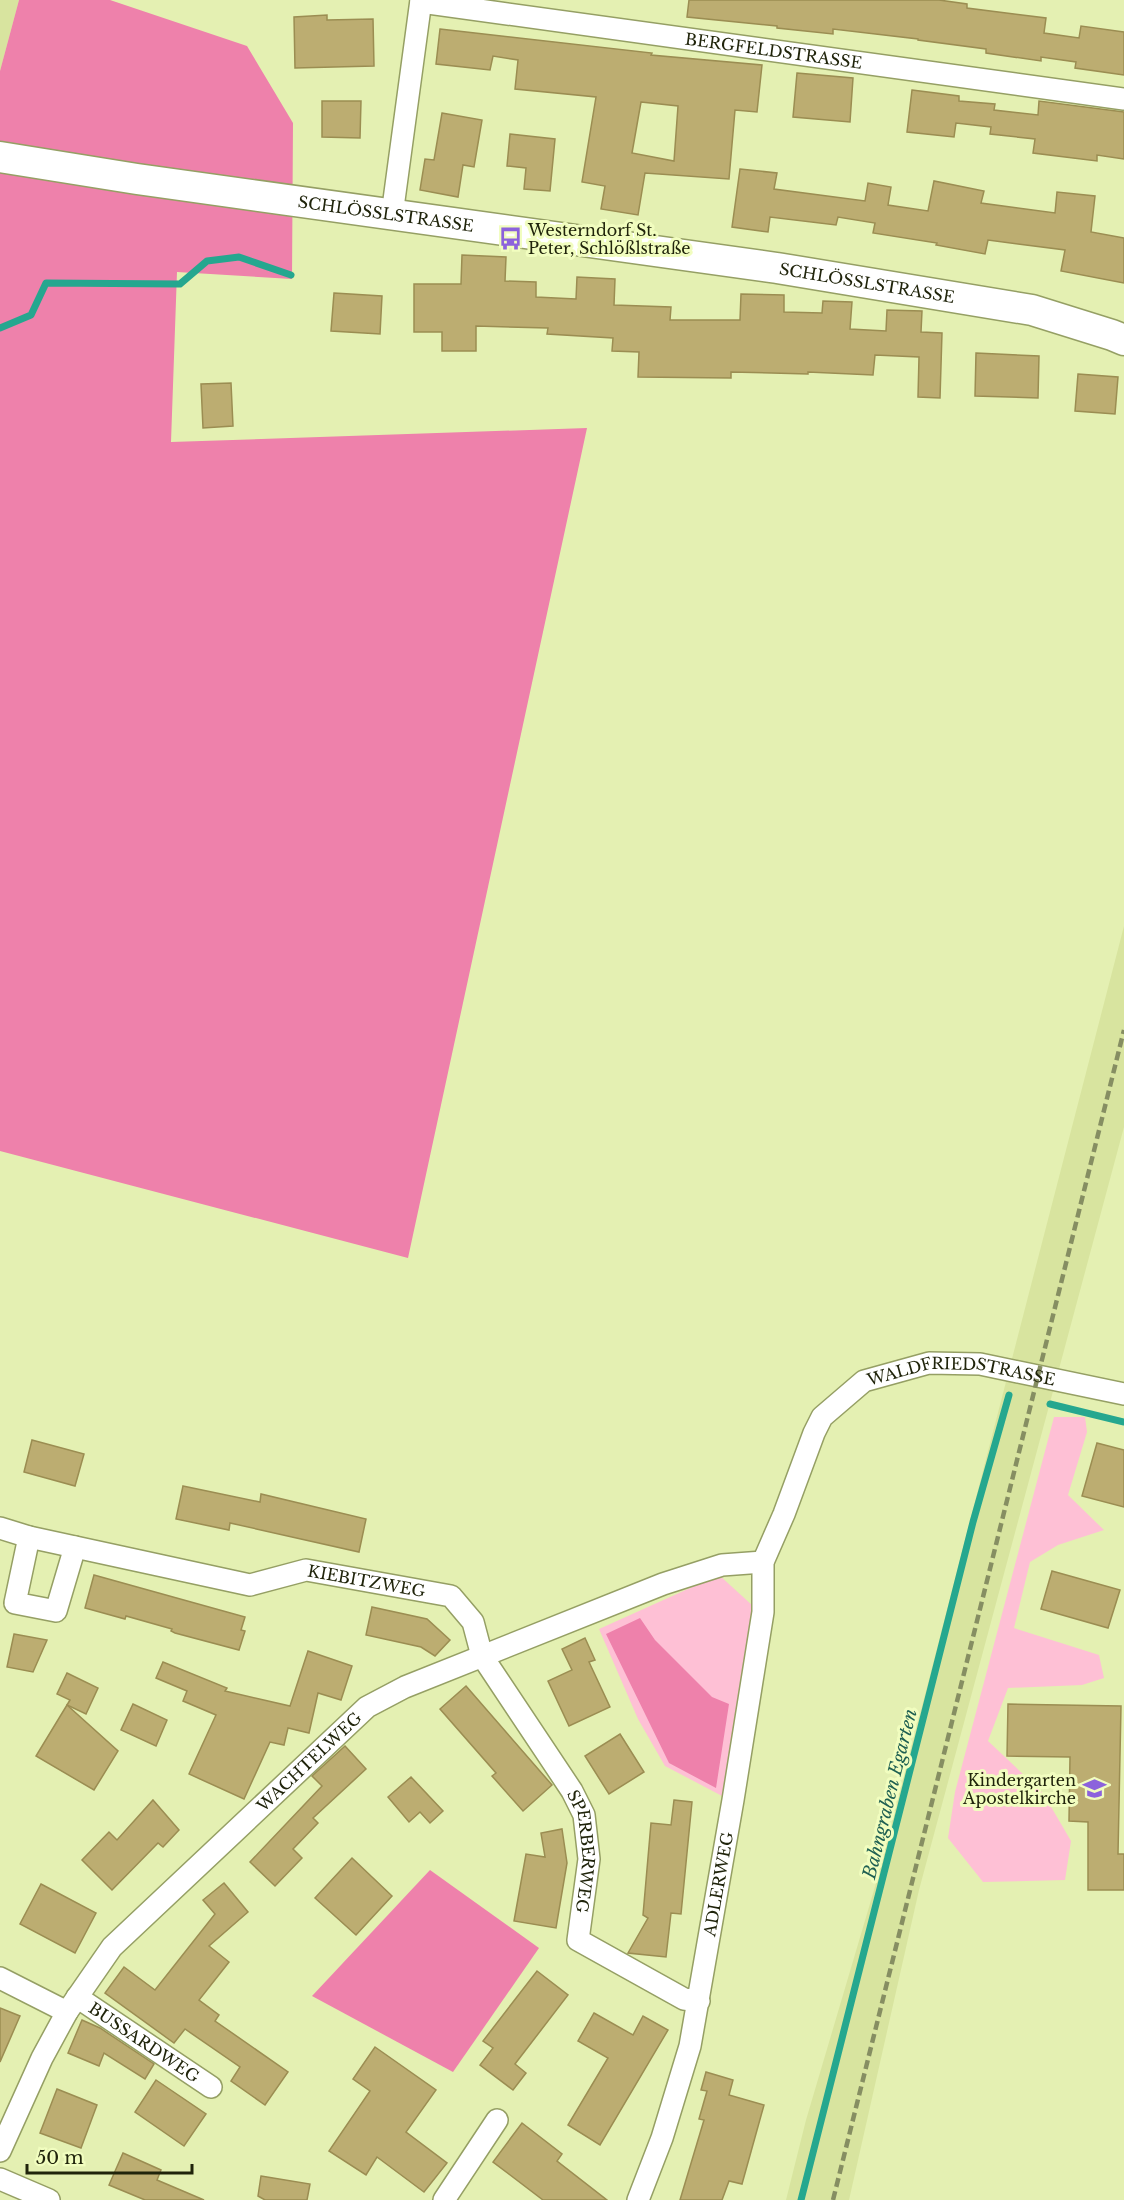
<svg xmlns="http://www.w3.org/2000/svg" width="1124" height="2200" font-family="'Libre Baskerville',serif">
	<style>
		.built { fill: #d8e49f }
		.green { fill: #fec0d5 }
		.forest { fill: #ee81ab }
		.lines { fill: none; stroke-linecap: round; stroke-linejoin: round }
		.stream { stroke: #25a78f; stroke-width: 7 }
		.building { fill: #bcad71; stroke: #9b8d52; stroke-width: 1.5; fill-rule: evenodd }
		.street-casing { stroke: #959f64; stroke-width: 24 }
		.secondary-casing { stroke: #959f64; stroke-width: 33 }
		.street { stroke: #fff; stroke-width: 21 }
		.secondary { stroke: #fff; stroke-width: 30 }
		.rail { stroke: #868e62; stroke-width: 4.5; stroke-dasharray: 9 4.5; stroke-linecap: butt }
		.labels { text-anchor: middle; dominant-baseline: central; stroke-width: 6; stroke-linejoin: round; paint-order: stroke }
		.street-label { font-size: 16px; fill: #20240b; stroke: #f1fdbf }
		.poi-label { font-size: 16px; fill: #20240b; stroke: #f1fdbf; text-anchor: start }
		.water-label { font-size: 18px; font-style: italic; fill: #1f6052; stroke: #f1fdbf }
	</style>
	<rect width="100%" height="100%" fill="#e4f0b2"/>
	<g class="built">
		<path d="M0 0H19L0 71Z"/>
		<path d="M1124 926V1127L919 1890 849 2200H786L806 2120 877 1880Z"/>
	</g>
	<g class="green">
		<path d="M1054 1417H1085L1087 1432 1068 1495 1104 1530 1058 1545 1030 1562 1014 1628 1099 1655 1104 1678 1082 1685 1008 1688 988 1741 1043 1793 1071 1841 1065 1880 983 1882 948 1838 955 1792Z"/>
		<path d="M719 1575 753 1606 724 1797 665 1766 638 1719 599 1629Z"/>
	</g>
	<g class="forest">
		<path d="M19 0H110L247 46 293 123 292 279 177 272 171 442 587 428 408 1258 0 1151V71Z"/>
		<path d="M640 1618 655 1640 712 1697 729 1704 716 1788 669 1763 606 1634Z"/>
		<path d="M430 1870 539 1948 453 2072 312 1996Z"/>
	</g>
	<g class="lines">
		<g class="stream">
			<path d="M0 328 31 315 46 283 180 284 207 261 239 257 291 275"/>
			<path d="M1050 1404 1124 1422"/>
			<path d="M801 2200 973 1522 1009 1395"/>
		</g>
	</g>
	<g class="building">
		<path d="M689 0H939L967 4V8L1046 18 1044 33 1079 38 1081 26 1124 32V75L1075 68 1076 62 1041 57V61L986 53V49L918 40V39L833 29V34L777 28V26L687 17Z"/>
		<path d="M327 15V20L373 19 374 66 295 68 294 17Z"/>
		<path d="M440 29 652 53 651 55 762 65 757 112 735 110 729 179 645 173 638 215 601 209 605 186 582 182 596 97 515 89 518 60 493 56 490 70 436 64ZM641 102 678 106 674 161 632 153Z"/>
		<path d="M797 73 853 78 850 122 793 117Z"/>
		<path d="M912 90 959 96V101L995 104 994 110 1038 115 1039 101 1124 112V159L1097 155V161L1033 153 1035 139 990 134 991 127 956 123 954 137 907 132Z"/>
		<path d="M322 101H361L360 138 322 137Z"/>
		<path d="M442 113 482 120 474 167 463 165 458 197 420 190 425 159 434 160Z"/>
		<path d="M510 134 555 139 550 191 524 189 526 168 507 166Z"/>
		<path d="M740 169 777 173 774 189 865 201 868 183 891 187 888 205 928 211 934 181 984 191 981 203 1055 213 1057 192 1095 196 1091 232 1124 238V283L1061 271 1065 250 988 240 985 254 936 245 937 243 873 233 875 223 838 217 836 225 770 217 768 232 732 227Z"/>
		<path d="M462 255 506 257 505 281 536 282V297L576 299 577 277 615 279 614 305 671 307 670 320H740L741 294 784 295V312L822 313 823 301 852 302 850 329 886 331 887 310 922 311 921 332 942 333 940 398 918 397 919 357 875 355 873 375 808 372V374L731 372V378L638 377 639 352 612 351 613 338 547 334 548 328 476 326V351H442V332H414V284H461Z"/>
		<path d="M334 293 382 296 380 334 331 331Z"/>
		<path d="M976 353 1039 356 1038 398 975 396Z"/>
		<path d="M1078 374 1118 377 1115 414 1075 411Z"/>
		<path d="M231 383 233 426 203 428 201 384Z"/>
		<path d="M32 1440 84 1454 75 1486 24 1472Z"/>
		<path d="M1097 1443 1124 1450V1507L1082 1496Z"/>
		<path d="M183 1486 260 1502 261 1494 366 1519 359 1552 230 1523 229 1530 176 1519Z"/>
		<path d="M1052 1571 1120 1590 1108 1628 1041 1609Z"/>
		<path d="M94 1575 245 1617 241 1630 245 1631 239 1650 175 1633 171 1631 172 1629 126 1616 125 1619 85 1608Z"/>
		<path d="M372 1607 427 1619 450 1640 435 1656 421 1647 366 1635Z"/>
		<path d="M14 1634 47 1640 33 1672 7 1667Z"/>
		<path d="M585 1638 595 1660 589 1662 610 1707 569 1726 548 1681 572 1670 562 1649Z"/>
		<path d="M308 1651 352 1666 341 1700 318 1693 309 1733 288 1728 284 1745 270 1742 244 1799 189 1774 216 1715 183 1701 187 1691 156 1678 163 1662 227 1688 225 1691 290 1706Z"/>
		<path d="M67 1673 98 1688 86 1714 67 1705 70 1700 57 1694Z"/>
		<path d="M466 1686 552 1785 523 1811 492 1776 496 1773 440 1709Z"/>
		<path d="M133 1704 167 1720 156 1746 121 1730Z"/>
		<path d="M1008 1704 1121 1706 1118 1854H1124V1890H1088V1822L1069 1821 1070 1757 1007 1756Z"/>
		<path d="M67 1705 118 1751 94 1790 36 1756Z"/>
		<path d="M620 1734 644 1772 609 1794 585 1756Z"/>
		<path d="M345 1746 366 1769 313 1818 318 1823 293 1849 302 1858 275 1886 250 1862 322 1786 312 1776Z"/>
		<path d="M411 1777 443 1811 430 1823 420 1812 409 1822 388 1797Z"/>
		<path d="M153 1800 179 1830 163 1847 158 1843 112 1890 82 1860 109 1832 117 1840Z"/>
		<path d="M674 1800 692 1802 681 1914 671 1913 666 1957 628 1953 648 1918 643 1915 651 1823 671 1825Z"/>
		<path d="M562 1829 567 1863 556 1928 514 1921 526 1854 545 1857 541 1833Z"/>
		<path d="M352 1858 392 1896 356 1935 315 1898Z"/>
		<path d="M224 1883 248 1912 209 1946 229 1962 199 2000 219 2015 215 2021 288 2072 265 2105 231 2081 240 2067 185 2029 174 2043 105 1993 124 1967 155 1990 215 1914 203 1900Z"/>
		<path d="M41 1884 96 1913 75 1953 20 1924Z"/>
		<path d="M537 1971 568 1995 515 2064 526 2073 513 2090 480 2065 493 2048 483 2041Z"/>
		<path d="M0 2008 20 2016 0 2062Z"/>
		<path d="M594 2013 633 2035 643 2016 668 2030 600 2145 568 2125 608 2058 578 2041Z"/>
		<path d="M82 2020 100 2028 154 2064 145 2079 104 2053 99 2066 68 2053Z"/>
		<path d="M375 2047 436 2090 406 2132 447 2163 424 2192 377 2157 366 2175 329 2151 370 2091 353 2079Z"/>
		<path d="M706 2072 733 2080 729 2095 764 2105 742 2184 729 2181 722 2200H680L704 2120 699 2119 707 2091 701 2090Z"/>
		<path d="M156 2080 206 2114 184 2146 135 2112Z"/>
		<path d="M57 2089 97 2105 81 2148 40 2133Z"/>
		<path d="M522 2123 562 2154 557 2161 607 2200H543L493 2162Z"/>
		<path d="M123 2153 161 2170 157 2180 204 2200H145L109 2185Z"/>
		<path d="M261 2176 310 2184 307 2200H265L258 2196Z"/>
	</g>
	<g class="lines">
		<defs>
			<g id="street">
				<path id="s1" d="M421 2 1124 99"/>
				<path d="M392 215 421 0"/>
				<path id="s2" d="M0 1528 29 1537 250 1585 306 1570 451 1596 473 1622 482 1656 572 1791 584 1815 589 1859 578 1940 684 1999 699 2001"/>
				<path d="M29 1537 15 1603 56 1611 75 1547"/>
				<path d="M0 1978 67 2012"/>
				<path id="s3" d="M77 1997 211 2087"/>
				<path id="s4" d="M0 2151 42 2058 67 2012 112 1947 367 1707 405 1687 663 1584 722 1565 763 1562"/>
				<path d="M0 2179 49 2200"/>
				<path d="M444 2200 497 2120"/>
				<path id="s5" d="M638 2200 662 2138 690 2046 733 1800 763 1612V1562L784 1514 814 1433 822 1417 864 1381 929 1363 980 1364 1124 1394"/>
			</g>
			<g id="secondary">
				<path id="s6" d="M0 157 137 179 777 268 1032 310 1112 335 1124 340"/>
			</g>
		</defs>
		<use href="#street" class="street-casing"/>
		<use href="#secondary" class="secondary-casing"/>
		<use href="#street" class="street"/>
		<use href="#secondary" class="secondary"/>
		<path class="rail" d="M833 2200 1124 1030"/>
	</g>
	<defs>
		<symbol id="bus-bare" viewBox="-9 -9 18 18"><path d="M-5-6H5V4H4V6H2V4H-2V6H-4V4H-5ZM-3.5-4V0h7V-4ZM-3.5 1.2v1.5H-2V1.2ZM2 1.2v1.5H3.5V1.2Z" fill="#8c62dc" stroke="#f1fdbf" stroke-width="2.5" paint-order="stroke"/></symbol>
		<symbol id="school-bare" viewBox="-9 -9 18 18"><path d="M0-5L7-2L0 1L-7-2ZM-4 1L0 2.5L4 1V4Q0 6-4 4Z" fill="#8c62dc" stroke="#f1fdbf" stroke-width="2.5" paint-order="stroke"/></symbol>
	</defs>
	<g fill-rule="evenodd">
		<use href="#bus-bare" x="494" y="222" width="33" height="33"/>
		<use href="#school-bare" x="1078" y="1772" width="33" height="33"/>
	</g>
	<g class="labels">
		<g class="street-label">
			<text stroke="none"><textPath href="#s1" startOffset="356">BERGFELDSTRASSE</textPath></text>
			<text stroke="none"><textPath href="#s6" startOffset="390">SCHLÖSSLSTRASSE</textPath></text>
			<text stroke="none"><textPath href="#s6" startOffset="876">SCHLÖSSLSTRASSE</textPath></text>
			<text stroke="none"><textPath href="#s5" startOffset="964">WALDFRIEDSTRASSE</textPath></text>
			<text stroke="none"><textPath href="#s2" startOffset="376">KIEBITZWEG</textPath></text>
			<text stroke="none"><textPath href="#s4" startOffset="504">WACHTELWEG</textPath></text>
			<text stroke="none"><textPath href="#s2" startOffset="756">SPERBERWEG</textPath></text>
			<text stroke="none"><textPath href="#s5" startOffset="327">ADLERWEG</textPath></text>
			<text stroke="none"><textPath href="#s3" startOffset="81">BUSSARDWEG</textPath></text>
		</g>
		<g class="poi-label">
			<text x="528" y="230">Westerndorf St.<tspan x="528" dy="18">Peter, Schlößlstraße</tspan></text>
			<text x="1076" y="1780" text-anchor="end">Kindergarten<tspan x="1076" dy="18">Apostelkirche</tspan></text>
		</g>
		<g class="water-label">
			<text transform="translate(890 1794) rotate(-76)">Bahngraben Egarten</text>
		</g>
	</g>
	<path d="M27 2164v9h165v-9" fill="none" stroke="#20240b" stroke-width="3"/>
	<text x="36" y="2164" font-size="18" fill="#20240b" stroke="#f1fdbf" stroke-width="4.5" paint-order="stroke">50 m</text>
</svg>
